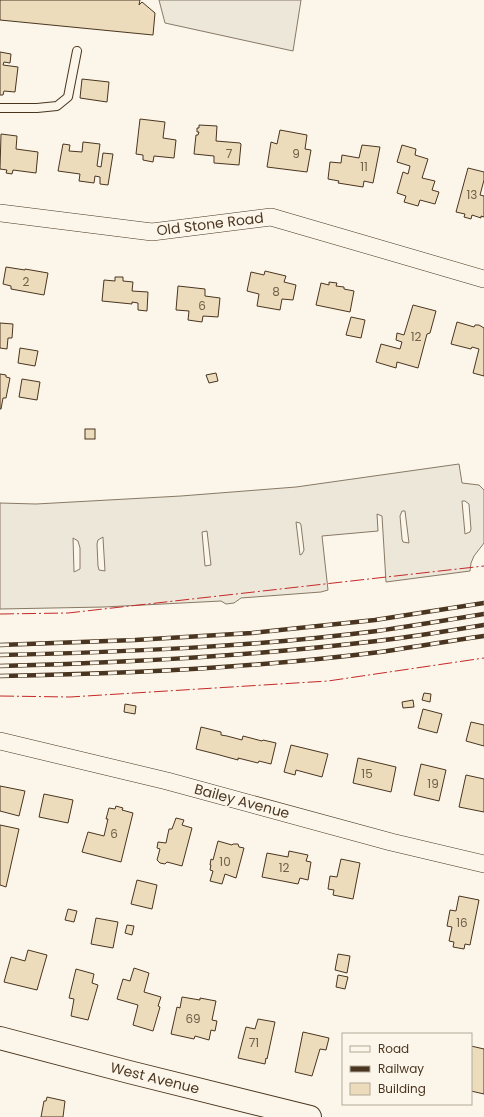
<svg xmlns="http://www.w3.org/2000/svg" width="484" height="1117" font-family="Poppins,sans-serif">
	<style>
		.parking { fill: #ede7d9; stroke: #887966; fill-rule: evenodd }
		.building { fill: #ecdcbc; stroke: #4a3520 }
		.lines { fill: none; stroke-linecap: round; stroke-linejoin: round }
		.service-casing { stroke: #4a3520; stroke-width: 10 }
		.minor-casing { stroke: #4a3520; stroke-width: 18 }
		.secondary-casing { stroke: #4a3520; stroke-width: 24 }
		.service { stroke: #fbf6e9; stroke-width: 8 }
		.minor { stroke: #fbf6e9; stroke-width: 17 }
		.secondary { stroke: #fbf6e9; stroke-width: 22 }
		.rail-casing { stroke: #4a3520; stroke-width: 4.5 }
		.rail { stroke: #fbf6e9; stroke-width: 3; stroke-dasharray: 9; stroke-linecap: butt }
		.power { stroke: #c62828; stroke-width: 1; stroke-dasharray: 14 3 2 3; stroke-linecap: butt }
		.labels { text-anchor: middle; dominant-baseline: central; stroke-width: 3; stroke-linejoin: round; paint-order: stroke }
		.number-label { font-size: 12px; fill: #725f47 }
		.street-label { font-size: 14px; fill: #4a3520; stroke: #fbf6e9 }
	</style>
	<rect width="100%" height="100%" fill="#fbf6e9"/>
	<g class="parking">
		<path d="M159 0H301L293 51 165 23Z"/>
		<path d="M459 464 462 483 479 485 484 490V543L474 556 471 563 470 571 386 582 382 516 377 514 378 531 322 536 328 590 321 592 241 598 234 603 226 604 221 601 104 607 0 609V503L36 504 181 496 296 487ZM462 501H465L469 504 471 529 470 532 465 534ZM402 511H405L409 543 403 542 402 539 400 516ZM296 522 300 523 301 525 304 550 302 554 300 555ZM207 531 211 565 205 566 202 532ZM103 537V538L105 571 99 570 98 566 97 544 98 540ZM73 538 78 541 80 548V569L74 572Z"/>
	</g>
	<g class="building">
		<path d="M0 0H140L139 5 142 2 155 13 153 35 0 20Z"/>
		<path d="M0 52 11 54 10 63 4 62 3 65 18 67 15 92 4 91 3 95H0Z"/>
		<path d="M82 79 109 82 107 102 80 98Z"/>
		<path d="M140 119 165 122 163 138 176 140 174 158 154 156 153 162 143 160V155L136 154Z"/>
		<path d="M199 125 217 126 216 141 240 143 241 144 239 165 214 163V156L194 154 196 135H198L199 132H197V128H199Z"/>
		<path d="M280 130 307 135 305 149 311 150 307 172 267 167 271 142 277 144Z"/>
		<path d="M1 134 17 136 16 149 38 152 36 173 13 170 12 174 6 173 7 170 0 169Z"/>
		<path d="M83 142 100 144 97 166 101 167 103 153 113 154 108 185 100 184V177L95 176 94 183 79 181 80 174 58 171 63 144 70 145 69 151 82 152Z"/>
		<path d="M362 145 380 147 373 183 364 181 363 187 338 183 339 181 328 179 330 162 341 163 342 155 359 158Z"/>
		<path d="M402 145 416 149 415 155 428 159 422 178 435 181 432 190 439 192 435 204 420 200 418 206 404 202 406 196 397 193 403 172 408 174 410 166 397 162Z"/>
		<path d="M468 168 484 172V180L480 195 484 196V217L481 216V218L472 215 471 219 464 217 465 214 456 212Z"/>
		<path d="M6 267 25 270V269L48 273 44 295 11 289V286L3 284Z"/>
		<path d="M265 271 286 276 284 282 296 285 293 300 282 299 280 310 257 306 259 294 247 291 251 272 264 275Z"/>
		<path d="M115 277H123V281L133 282 132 291 148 292 147 311 138 310V303L132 302V304L102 301 104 280 115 281Z"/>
		<path d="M329 282 337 283 336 286 344 287V289L354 291 350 312 316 305 321 283 329 285Z"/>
		<path d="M178 286 205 289V296L220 298 218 317 203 316 202 322 188 320 189 311 176 310Z"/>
		<path d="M413 305 436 311 430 333 427 334 418 368 397 362 396 368 376 362 381 344 400 349 402 342 396 340 397 333 404 335Z"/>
		<path d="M351 317 365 320 361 338 346 335Z"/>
		<path d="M457 322 474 327 475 325H479L484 328V376L473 373 479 349 472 347 471 349 451 344Z"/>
		<path d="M0 323 13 324 12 338H8L7 349 0 348Z"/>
		<path d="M20 348 38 351 35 366 18 363Z"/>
		<path d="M216 373 218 381 209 383 206 375Z"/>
		<path d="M0 374 6 375V377L10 378 6 398H3L1 409H0Z"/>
		<path d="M22 379 40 382 37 400 19 397Z"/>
		<rect x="85" y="429" width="10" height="10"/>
		<path d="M424 693 431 694 430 702 422 700Z"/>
		<path d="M413 700 414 707 403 708 402 702Z"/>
		<path d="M125 704 136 706 135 714 124 712Z"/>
		<path d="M423 709 442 714 437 733 418 728Z"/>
		<path d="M471 722 484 725V746L466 741Z"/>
		<path d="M201 727 221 732V735L227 736 242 740 243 736 262 741 263 740 276 743 271 764 259 761 258 763 238 758V760L216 754 196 749Z"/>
		<path d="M291 745 328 754 322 777 296 770 295 775 284 772Z"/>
		<path d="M358 758 396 767 391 792 353 783Z"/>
		<path d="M421 764 446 770 439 801 414 795Z"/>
		<path d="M466 775 484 779V812L459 807Z"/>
		<path d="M0 786 25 791 19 816 0 811Z"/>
		<path d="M44 794 73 800 68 823 39 817Z"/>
		<path d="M116 806 123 808 122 810 133 813 121 862 82 852 88 832 104 836 108 819H106L109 808 115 809Z"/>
		<path d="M176 818 184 820 182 825 192 828 182 866 167 862 165 864 160 863 157 860 160 849 157 848 158 842 166 843 169 829H172Z"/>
		<path d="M0 825 19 829 6 887 0 885Z"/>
		<path d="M218 841 232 845 233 844H238L239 847 244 848 236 878 225 874 222 884 210 881 213 871 210 870 211 865H210L211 859 213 860Z"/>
		<path d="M289 851 308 855 306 861 311 862 308 880 300 878 298 884 262 877 267 853 288 857Z"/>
		<path d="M341 859 360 863 353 899 333 895 334 890 328 889 330 876 337 877Z"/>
		<path d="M137 880 157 885 152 909 131 904Z"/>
		<path d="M459 896 479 900 470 945 465 944 464 949 453 947 454 942 449 941 452 927 447 926 450 910 456 911Z"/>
		<path d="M68 909 77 911 74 922 65 920Z"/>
		<path d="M96 918 118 922 113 948 91 944Z"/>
		<path d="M127 925 134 926 132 935 125 933Z"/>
		<path d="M28 950 47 955 37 990 4 982 11 957 25 961Z"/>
		<path d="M338 954 350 956 347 973 335 970Z"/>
		<path d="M134 968 149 973 144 992 161 997 158 1006 160 1007 153 1031 133 1025 138 1005 117 999 123 979 130 981Z"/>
		<path d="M76 969 94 974 92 983 98 985 88 1020 71 1016 74 999 69 998Z"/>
		<path d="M338 975 348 977 345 989 336 987Z"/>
		<path d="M182 997 200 1000V998L216 1001 212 1020 217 1021 215 1031 211 1030 209 1040 195 1036 194 1039 171 1034 177 1007 180 1008Z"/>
		<path d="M258 1019 275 1022 267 1059 266 1058 265 1064 238 1058 246 1027 255 1029Z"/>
		<path d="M303 1032 329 1038 326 1050 320 1049 312 1076 295 1072Z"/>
		<path d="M471 1046 484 1049V1094L471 1091Z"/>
		<path d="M47 1097 65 1101 63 1117H41L44 1101H46Z"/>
	</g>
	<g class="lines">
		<defs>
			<path id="service" d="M0 108H37L57 106 68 97 77 51"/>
			<g id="minor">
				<path d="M0 213 152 232 271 217 484 279"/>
				<path d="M0 741 167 781 391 842 484 864"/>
			</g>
			<path id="secondary" d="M0 1038 129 1072 310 1117"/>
		</defs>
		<use href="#service" class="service-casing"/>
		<use href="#minor" class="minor-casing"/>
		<use href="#secondary" class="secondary-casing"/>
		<use href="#service" class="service"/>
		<use href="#minor" class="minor"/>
		<use href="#secondary" class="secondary"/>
		<defs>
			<g id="rail">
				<path d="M0 645 135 640 252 633 375 620 484 603"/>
				<path d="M0 655C126 652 252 647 377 631 412 626 448 620 484 614"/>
				<path d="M0 666C126 663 251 656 377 641 412 637 448 631 484 625"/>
				<path d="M0 676C127 674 254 668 380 652 414 647 449 641 484 636"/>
			</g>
		</defs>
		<use href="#rail" class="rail-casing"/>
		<use href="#rail" class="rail"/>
		<g class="power">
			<path d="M0 614 68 613 484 566"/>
			<path d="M0 696 70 697 328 681 484 658"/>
		</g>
	</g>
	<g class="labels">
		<g class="number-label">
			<text x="229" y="153">7</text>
			<text x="296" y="153">9</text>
			<text x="364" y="166">11</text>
			<text x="472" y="194">13</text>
			<text x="26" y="281">2</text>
			<text x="276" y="291">8</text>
			<text x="202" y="305">6</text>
			<text x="416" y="336">12</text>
			<text x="367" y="773">15</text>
			<text x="433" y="783">19</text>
			<text x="114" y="833">6</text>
			<text x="225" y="861">10</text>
			<text x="284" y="867">12</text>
			<text x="462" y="922">16</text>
			<text x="193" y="1018">69</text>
			<text x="254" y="1042">71</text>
		</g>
		<g class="street-label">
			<text transform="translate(210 224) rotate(-7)">Old Stone Road</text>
			<text transform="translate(242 801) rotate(15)">Bailey Avenue</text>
			<text transform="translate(155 1078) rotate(14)">West Avenue</text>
		</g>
	</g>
	<rect x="342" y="1033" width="130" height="72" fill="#fbf6e9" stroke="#b4a999"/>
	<rect x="350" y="1046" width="20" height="6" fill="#fbf6e9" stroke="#b4a999"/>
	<text x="378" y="1053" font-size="12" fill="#4a3520">Road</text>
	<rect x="350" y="1066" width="20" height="6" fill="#4a3520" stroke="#b4a999"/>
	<text x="378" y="1073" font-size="12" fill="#4a3520">Railway</text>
	<rect x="350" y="1083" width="20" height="12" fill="#ecdcbc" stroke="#b4a999"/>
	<text x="378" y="1093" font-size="12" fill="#4a3520">Building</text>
</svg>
